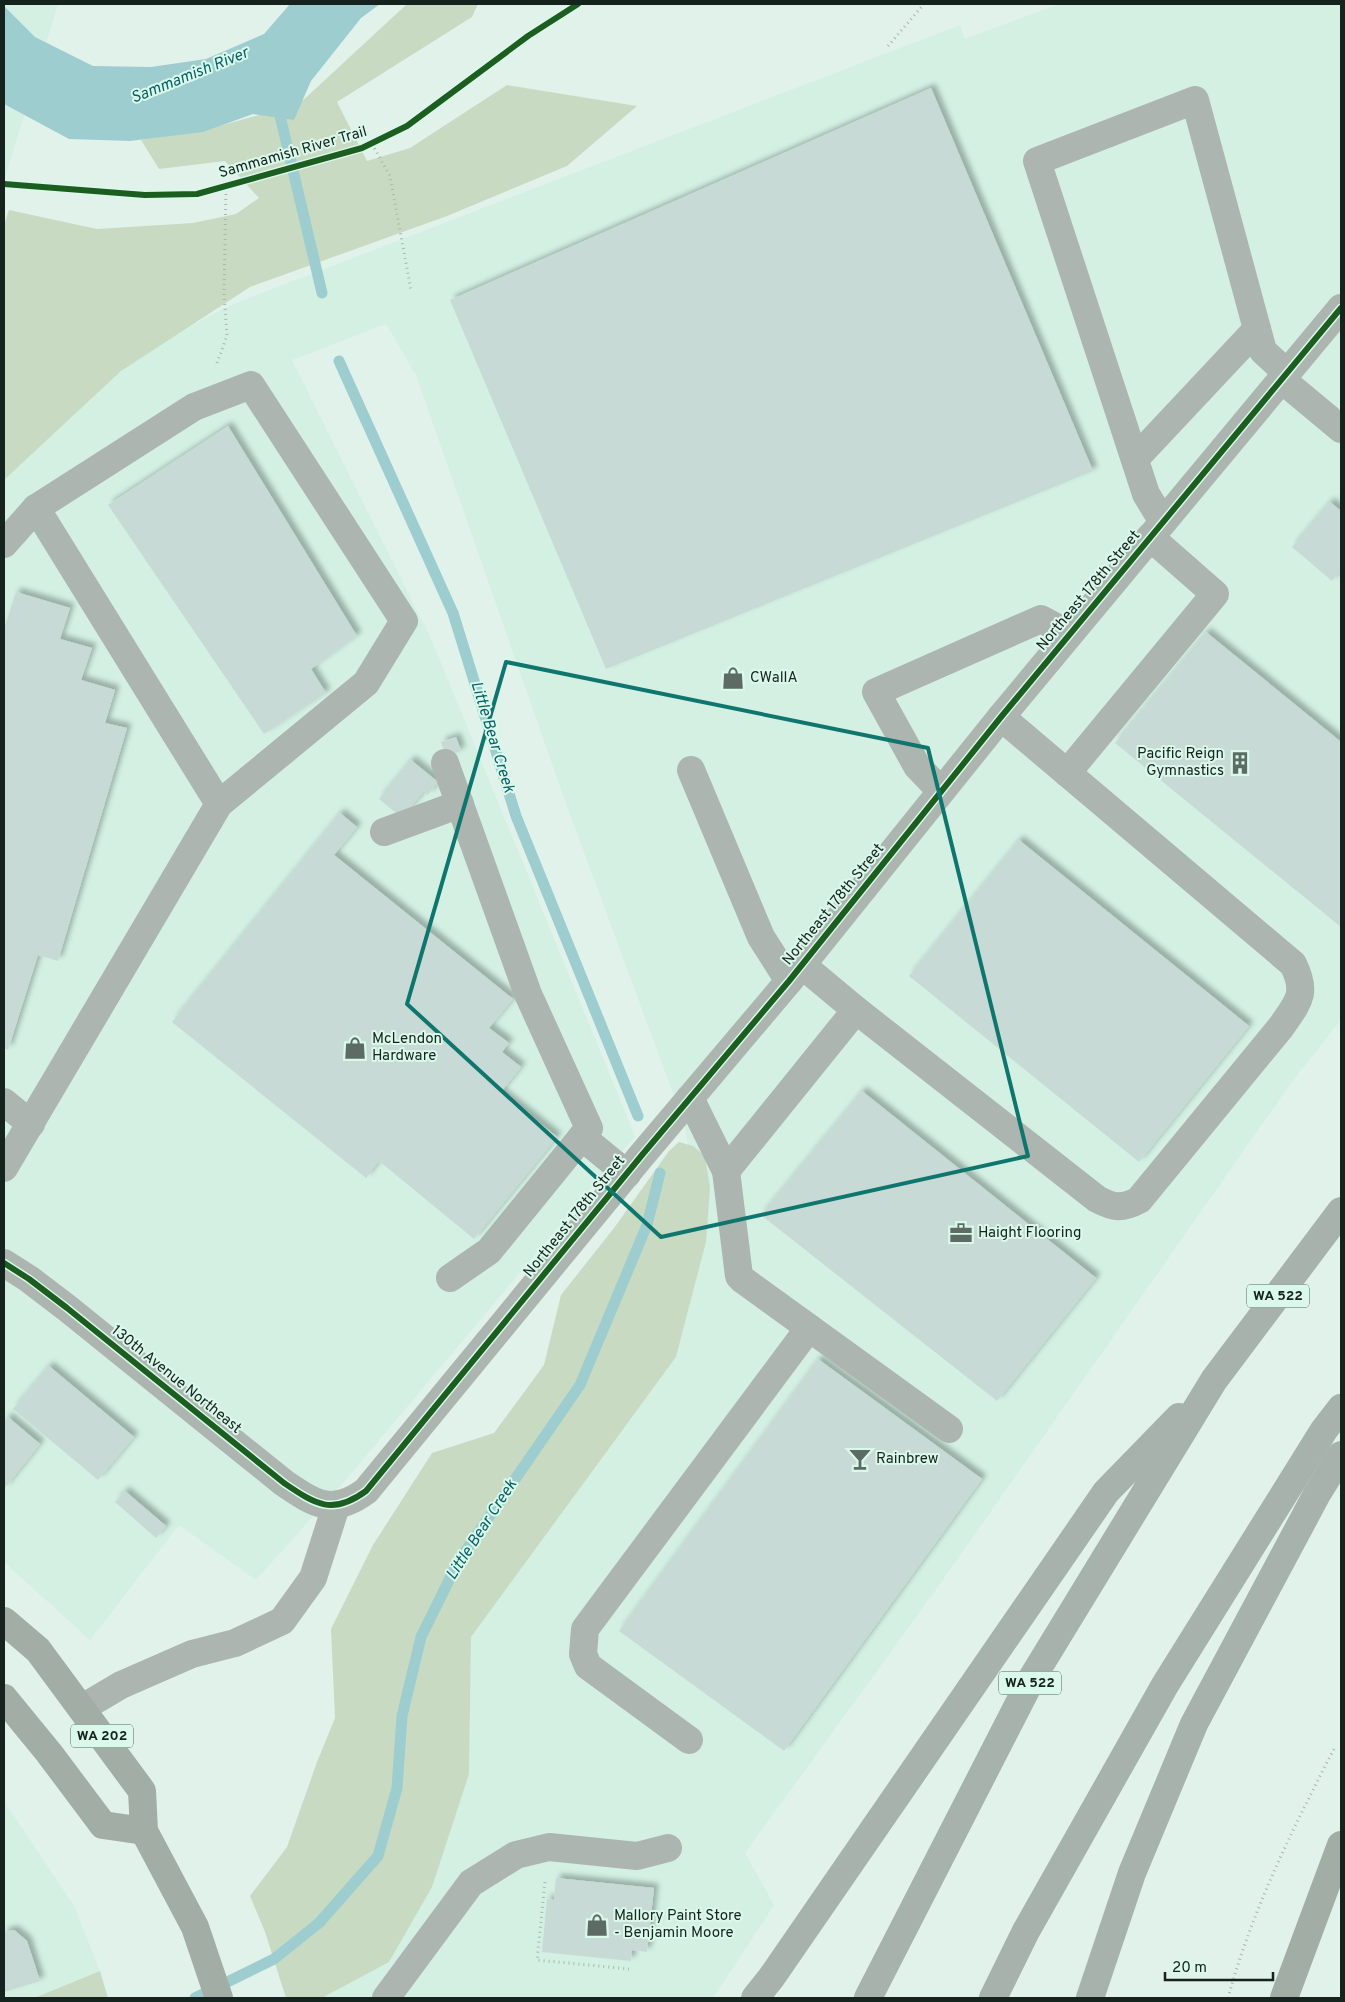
<svg xmlns="http://www.w3.org/2000/svg" width="1345" height="2002" font-family="Overpass,sans-serif">
	<style>
		.built { fill: #d3f0e3 }
		.green { fill: #c8dbc2 }
		.water { fill: #9ecdcf }
		.lines { fill: none; stroke-linecap: round; stroke-linejoin: round }
		.stream { stroke: #9ecdcf; stroke-width: 11 }
		.building { fill: #c7dad5; filter: url(#shadow) }
		.path { stroke: #abb6af; stroke-width: 3; stroke-dasharray: 1 4; stroke-linecap: butt }
		.minor { stroke: #acb5af; stroke-width: 28 }
		.major { stroke: #a2ada6; stroke-width: 28 }
		.highway { stroke: #a6b2ab; stroke-width: 28 }
		.cycleway-casing { stroke: #daf9eb; stroke-width: 9 }
		.cycleway { stroke: #1b5e20; stroke-width: 6 }
		.marked { fill: none; stroke: #0f766e; stroke-width: 4; stroke-linejoin: round }
		.labels { text-anchor: middle; dominant-baseline: central; stroke-width: 4; stroke-linejoin: round; paint-order: stroke }
		.shield { fill: #daf9eb; stroke: #51625b; stroke-width: 1 }
		.shield-label { font-size: 14px; font-weight: bold; fill: #16221d }
		.street-label { font-size: 15px; fill: #16221d; stroke: #daf9eb }
		.poi-label { font-size: 15px; fill: #16221d; stroke: #daf9eb; text-anchor: start }
		.water-label { font-size: 16px; font-style: italic; fill: #076067; stroke: #daf9eb }
	</style>
	<defs>
		<filter id="shadow"><feDropShadow dx="4.5" dy="-4.5" stdDeviation="2.5" flood-color="#0004"/></filter>
	</defs>
	<rect width="100%" height="100%" fill="#e1f2ea"/>
	<g class="built">
		<path d="M4 4H58L4 181Z"/>
		<path d="M1059 4H1341V1020L1291 1083 940 1584 745 1853 774 1905 713 1998H322L389 1962 469 1774 471 1637 676 1357 706 1242 684 1123 564 798 416 375 386 324 292 360 432 641 635 1136 349 1476 256 1580 179 1525 90 1640 4 1562V465L98 373 233 304 960 25 965 39Z"/>
		<path d="M4 1801 74 1906 100 1971 34 1998H4Z"/>
	</g>
	<g class="green">
		<path d="M407 4H478L472 17 337 102 367 161 410 148 507 85 637 106 567 166 447 216 250 287 121 371 4 480V225L9 210 97 229 193 223 236 214 259 198 225 161 159 169 141 140 219 126 299 104Z"/>
		<path d="M679 1142 693 1146 705 1156 710 1188 706 1242 676 1357 471 1637 469 1774 432 1887 389 1962 322 1998H286L265 1932 250 1896 287 1847 317 1762 335 1718 331 1629 373 1545 432 1453 494 1433 544 1365 561 1295 614 1228 669 1151Z"/>
		<path d="M100 1971 108 1998H34Z"/>
	</g>
	<path class="water" d="M290 4H380L361 18 311 81 294 120 253 114 203 132 130 141 69 139 4 104V6L35 37 93 66 151 67 206 59 264 34Z"/>
	<g class="lines">
		<g class="stream">
			<path d="M277 103 322 293"/>
			<path d="M339 361 453 613 516 816 638 1116"/>
			<path d="M195 1998 274 1959 319 1923 378 1856 397 1788 402 1716 421 1637 458 1562 580 1385 647 1225 660 1173"/>
		</g>
	</g>
	<g class="building">
		<path d="M931 88 1093 471 606 669 450 300Z"/>
		<path d="M228 426 357 636 311 669 326 693 264 734 108 505Z"/>
		<path d="M1330 502 1341 511V570L1332 581 1292 547Z"/>
		<path d="M16 592 70 608 60 639 92 648 81 680 115 690 105 723 127 728 58 961 38 955 8 1050 4 1048V629Z"/>
		<path d="M1206 632 1341 742V927L1115 743Z"/>
		<path d="M456 737 461 751 446 757 441 742Z"/>
		<path d="M411 760 438 782 428 795 424 791 402 818 379 799Z"/>
		<path d="M340 813 357 827 334 855 513 999 489 1028 509 1043 502 1052 521 1067 501 1092 557 1137 474 1239 379 1161 366 1178 172 1022Z"/>
		<path d="M1019 840 1249 1026 1139 1162 909 976Z"/>
		<path d="M862 1091 1096 1278 997 1401 761 1215Z"/>
		<path d="M818 1359 982 1479 784 1751 619 1631Z"/>
		<path d="M49 1366 134 1437 98 1480 13 1409Z"/>
		<path d="M8 1417 40 1444 4 1489V1422Z"/>
		<path d="M125 1491 166 1526 156 1538 115 1502Z"/>
		<path d="M556 1878 654 1888 647 1952 632 1950 631 1961 542 1952 547 1899 554 1900Z"/>
		<path d="M14 1930 27 1941 40 1981 4 1992V1932Z"/>
	</g>
	<g class="lines">
		<g class="path">
			<path d="M888 46 924 4"/>
			<path d="M372 144 390 176 411 290"/>
			<path d="M217 363 227 336 224 294 226 186"/>
			<path d="M545 1882 537 1960 629 1969"/>
			<path d="M1228 1998C1252 1910 1293 1828 1335 1747"/>
		</g>
		<g class="minor">
			<path d="M1281 379 1341 429"/>
			<path d="M1135 459 1257 329"/>
			<path d="M1163 522 1146 494 1037 161 1195 100 1263 351 1287 373"/>
			<path d="M4 544 36 508 194 407 251 385 404 621 366 683 219 804"/>
			<path d="M445 763 528 994 589 1128 489 1251 450 1278"/>
			<path d="M691 770 761 937 789 981"/>
			<path d="M1067 773 1215 594 1150 537"/>
			<path d="M941 791 917 766 876 692 1041 619 1069 634"/>
			<path d="M384 832 460 804"/>
			<path d="M802 965 856 1010 1097 1199C1114 1208 1122 1209 1139 1200L1281 1027C1298 1002 1308 994 1293 964L1001 717"/>
			<path d="M690 1098 726 1171 739 1276 743 1280 949 1429"/>
			<path d="M4 1102 31 1124"/>
			<path d="M582 1137 627 1174"/>
			<path d="M4 1168 219 804 36 508"/>
			<path d="M726 1171 856 1010"/>
			<path d="M4 1263 29 1279 67 1308 284 1483C315 1504 332 1516 366 1491L642 1155 789 981 1001 717 1341 308"/>
			<path d="M82 1708 121 1685 192 1654 235 1643 282 1621 313 1578 336 1506"/>
			<path d="M689 1740 588 1666 583 1654 585 1629 809 1328"/>
			<path d="M386 1998 471 1883 516 1855 549 1847 637 1856 668 1848"/>
		</g>
		<g class="major">
			<path d="M4 1621 38 1650 142 1791 144 1831 195 1927 219 1998"/>
			<path d="M4 1698 49 1753 103 1825 144 1831"/>
			<path d="M1284 1998 1341 1845"/>
		</g>
		<g class="highway">
			<path d="M755 1998 771 1978 1106 1492 1179 1417"/>
			<path d="M868 1998 1032 1678 1214 1380 1341 1211"/>
			<path d="M993 1998 1026 1931 1165 1685 1324 1430 1341 1408"/>
			<path d="M1090 1998 1132 1873 1194 1724 1317 1494 1341 1455"/>
		</g>
		<defs>
			<g id="cycleway">
				<path d="M4 184 145 195 197 194 362 148 407 126 528 36 578 4"/>
				<path d="M4 1263 29 1279 67 1308 284 1483C315 1504 332 1516 366 1491L642 1155 789 981 1001 717 1341 308"/>
			</g>
		</defs>
		<use href="#cycleway" class="cycleway-casing"/>
		<use href="#cycleway" class="cycleway"/>
	</g>
	<path class="marked" d="M506 662 928 748 1028 1156 661 1237 407 1004Z"/>
	<defs>
		<symbol id="shop-bare" viewBox="-9 -9 18 18"><path d="M-5-2.5h2.3a2.7 3.5 0 0 1 5.4 0H5L5.5 6h-11ZM-1.5-2.5h3a1.5 2.3 0 0 0-3 0Z" fill="#5d6b65" stroke="#daf9eb" stroke-width="2.5" paint-order="stroke"/></symbol>
		<symbol id="building-bare" viewBox="-9 -9 18 18"><path d="M-4-6H4V6H1V3H-1V6H-4ZM-2.5-4.3h1.7v1.8h-1.7ZM.8-4.3h1.7v1.8H.8ZM-2.5-1h1.7V.8h-1.7ZM.8-1h1.7V.8H.8Z" fill="#5d6b65" stroke="#daf9eb" stroke-width="2.5" paint-order="stroke"/></symbol>
		<symbol id="office-bare" viewBox="-9 -9 18 18"><path d="M-6-3h4V-5.5h4V-3h4V5H-6ZM-1-4.5V-3h2v-1.5ZM-6 0V1H6V0Z" fill="#5d6b65" stroke="#daf9eb" stroke-width="2.5" paint-order="stroke"/></symbol>
		<symbol id="bar-bare" viewBox="-9 -9 18 18"><path d="M-6-5H6L.8 .8V4.5H3.5V6h-7V4.5H-.8V.8Z" fill="#5d6b65" stroke="#daf9eb" stroke-width="2.5" paint-order="stroke"/></symbol>
	</defs>
	<g fill-rule="evenodd">
		<use href="#shop-bare" x="717" y="662" width="32" height="32"/>
		<use href="#building-bare" x="1224" y="747" width="32" height="32"/>
		<use href="#shop-bare" x="339" y="1032" width="32" height="32"/>
		<use href="#office-bare" x="945" y="1217" width="32" height="32"/>
		<use href="#bar-bare" x="844" y="1443" width="32" height="32"/>
		<use href="#shop-bare" x="581" y="1909" width="32" height="32"/>
	</g>
	<g class="labels">
		<g class="shield">
			<rect x="1247" y="1284.5" width="62" height="23" rx="4"/>
			<rect x="999" y="1671.5" width="62" height="23" rx="4"/>
			<rect x="71" y="1724.5" width="62" height="23" rx="4"/>
		</g>
		<g class="shield-label">
			<text x="1278" y="1296">WA 522</text>
			<text x="1030" y="1683">WA 522</text>
			<text x="102" y="1736">WA 202</text>
		</g>
		<g class="street-label">
			<text transform="translate(293 153) rotate(-16)">Sammamish River Trail</text>
			<text transform="translate(1089 591) rotate(-50)">Northeast 178th Street</text>
			<text transform="translate(834 905) rotate(-51)">Northeast 178th Street</text>
			<text transform="translate(575 1217) rotate(-51)">Northeast 178th Street</text>
			<text transform="translate(176 1380) rotate(39)">130th Avenue Northeast</text>
		</g>
		<g class="poi-label">
			<text x="750" y="678">CWallA</text>
			<text x="1224" y="754" text-anchor="end">Pacific Reign<tspan x="1224" dy="17">Gymnastics</tspan></text>
			<text x="372" y="1039">McLendon<tspan x="372" dy="17">Hardware</tspan></text>
			<text x="978" y="1233">Haight Flooring</text>
			<text x="876" y="1459">Rainbrew</text>
			<text x="614" y="1916">Mallory Paint Store<tspan x="614" dy="17">- Benjamin Moore</tspan></text>
		</g>
		<g class="water-label">
			<text transform="translate(190 76) rotate(-22)">Sammamish River</text>
			<text transform="translate(492 737) rotate(73)">Little Bear Creek</text>
			<text transform="translate(482 1530) rotate(-57)">Little Bear Creek</text>
		</g>
	</g>
	<rect width="1345" height="2002" fill="none" stroke="#16221d" stroke-width="10"/>
	<path d="M1165 1972v8h108v-8" fill="none" stroke="#16221d" stroke-width="2.5"/>
	<text x="1172" y="1972" font-size="15" fill="#16221d" stroke="#daf9eb" stroke-width="4" paint-order="stroke">20 m</text>
</svg>
